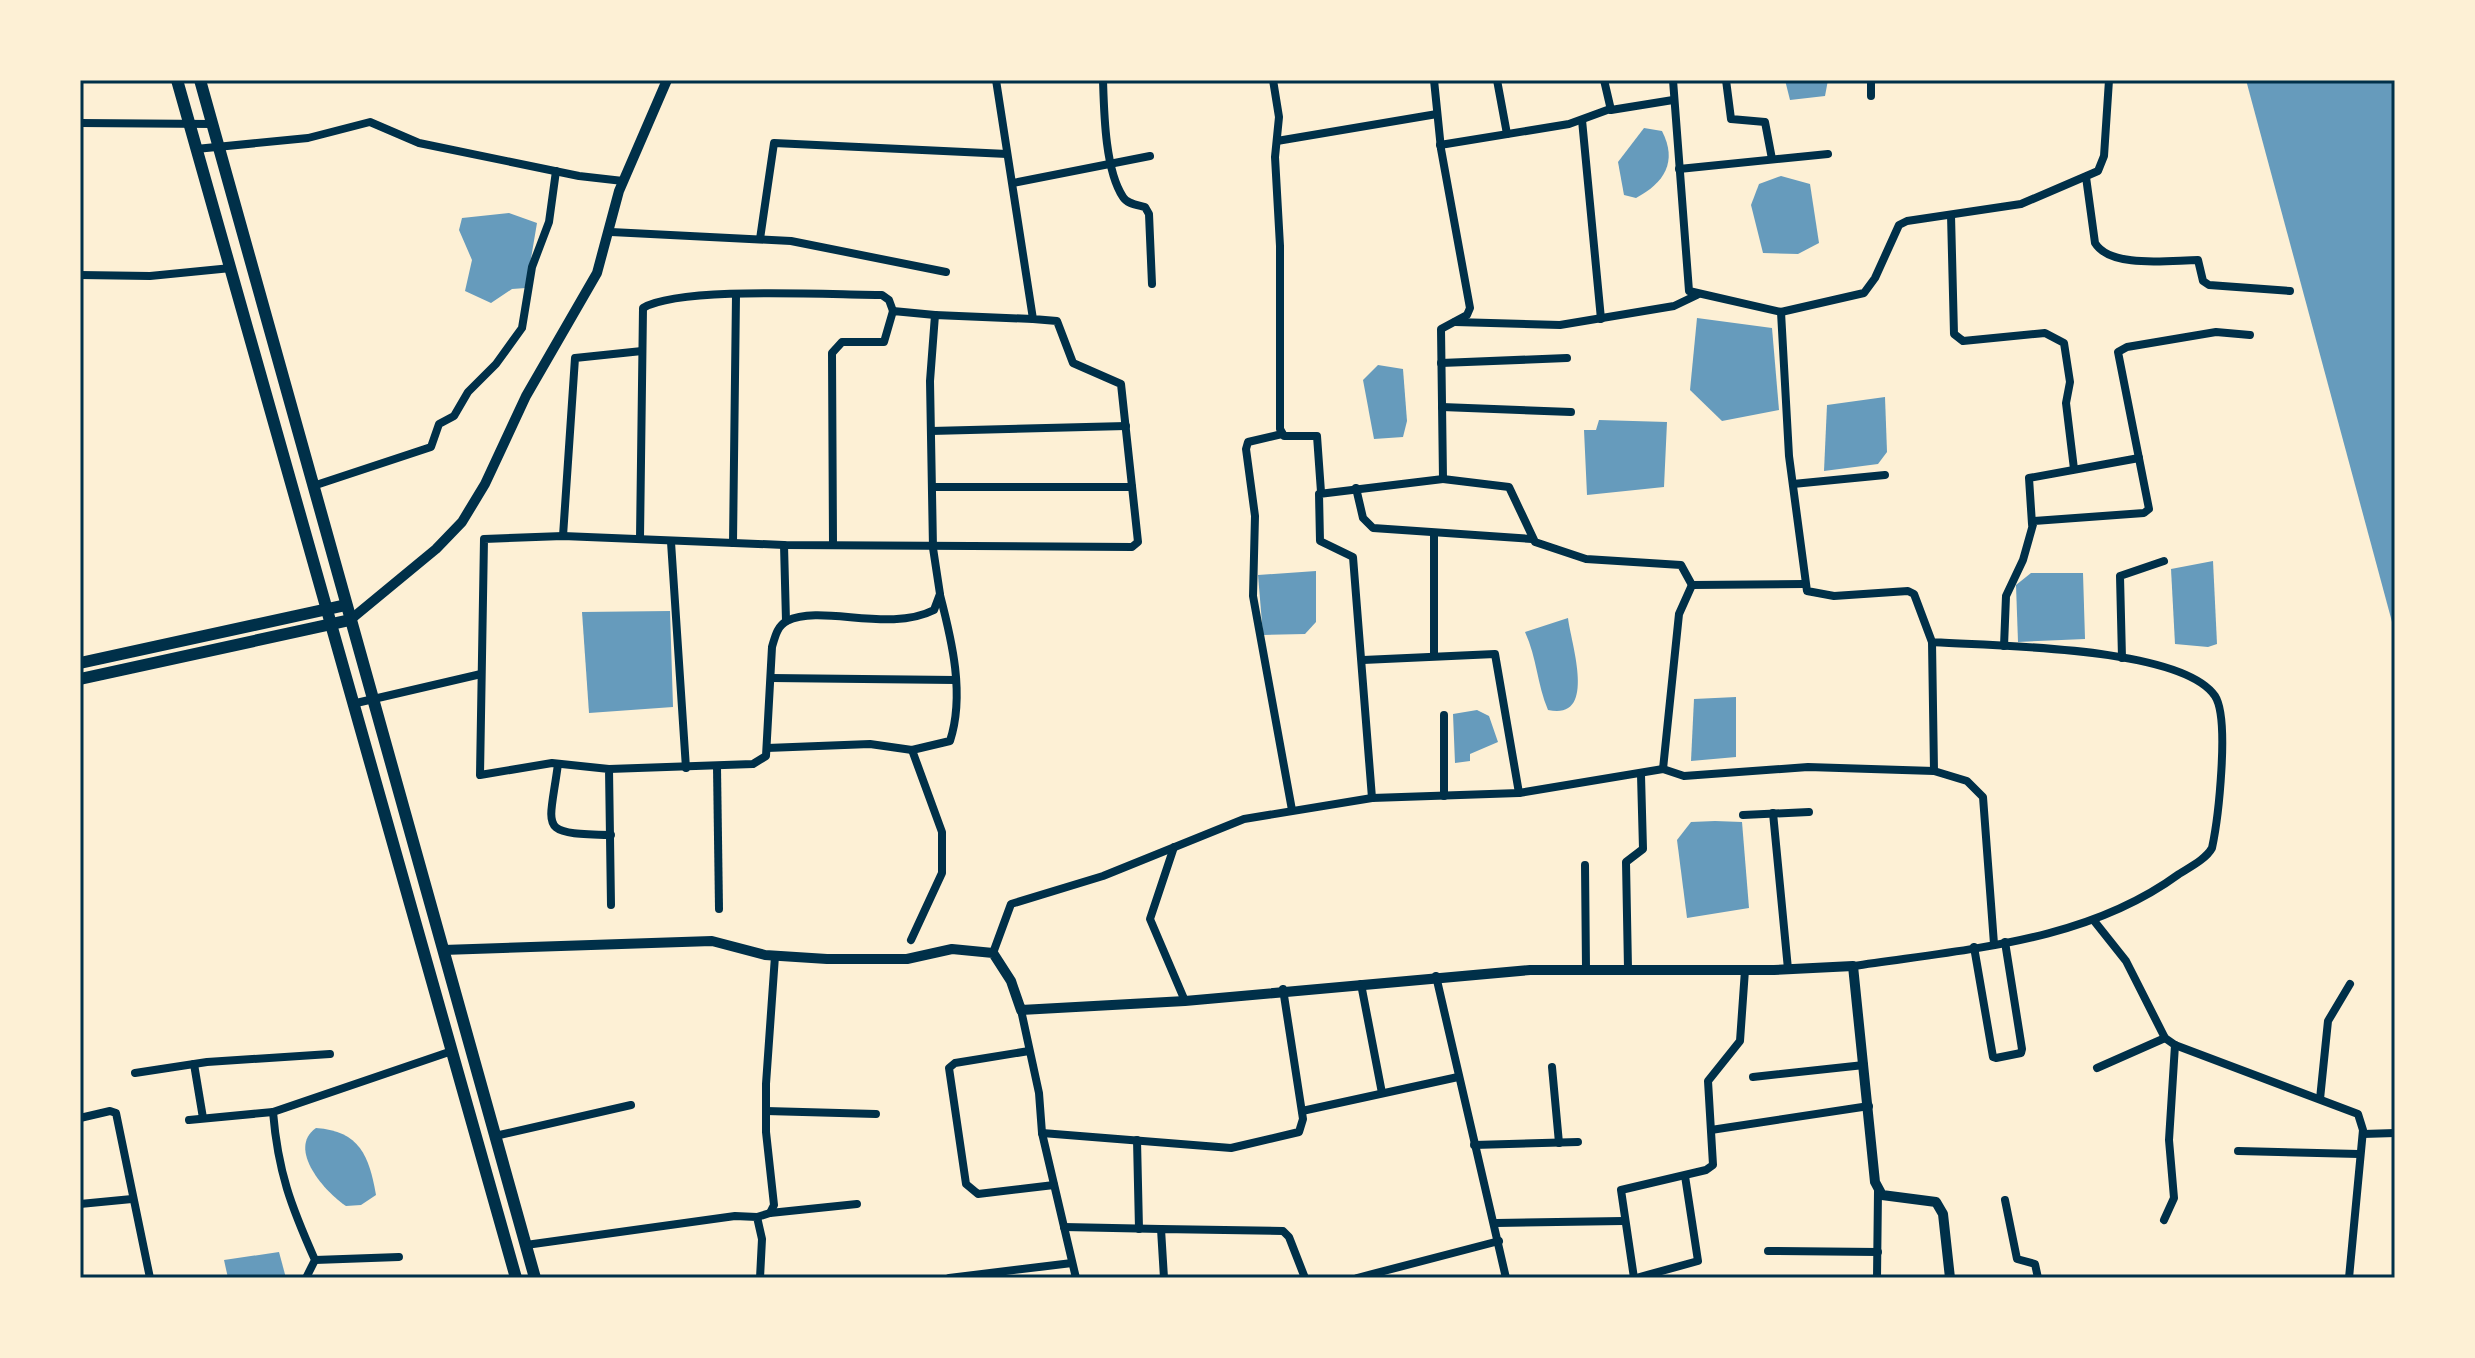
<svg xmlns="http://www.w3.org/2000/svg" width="2475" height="1358" font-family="'Source Sans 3',sans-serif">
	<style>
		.water { fill: #669bbc }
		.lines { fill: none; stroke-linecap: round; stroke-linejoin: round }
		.minor { stroke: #003049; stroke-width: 8 }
		.tertiary { stroke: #003049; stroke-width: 10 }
		.primary { stroke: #003049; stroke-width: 12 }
		.neatline { fill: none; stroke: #003049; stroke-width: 3 }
	</style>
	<rect width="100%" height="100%" fill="#fdf0d5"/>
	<g class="water">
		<path d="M1785 80H1828L1825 96 1790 100Z"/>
		<path d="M2246 80H2395V633Z"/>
		<path d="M1644 128 1662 131C1678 162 1664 183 1636 198L1624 195 1618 162Z"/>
		<path d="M1781 176 1810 184 1819 243 1798 254 1763 253 1751 205 1759 184Z"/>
		<path d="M509 213 537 223 526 288 512 289 491 303 465 291 472 260 459 230 462 218Z"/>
		<path d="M1697 318 1772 328 1779 410 1722 421 1690 390Z"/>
		<path d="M1378 365 1403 369 1407 421 1403 437 1374 439 1363 380Z"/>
		<path d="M1885 397 1887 452 1878 464 1824 471 1827 405Z"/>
		<path d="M1599 420 1667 422 1664 487 1587 495 1584 430H1596Z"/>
		<path d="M2213 561 2217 644 2208 647 2175 644 2171 569Z"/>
		<path d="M1316 571V622L1305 634 1263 635 1258 575Z"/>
		<path d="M2031 573H2083L2085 639 2018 642 2016 585Z"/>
		<path d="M670 611 673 707 589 713 582 612Z"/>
		<path d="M1568 618C1571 644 1598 721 1548 710 1537 684 1537 658 1525 632Z"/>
		<path d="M1736 697V757L1691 761 1694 699Z"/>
		<path d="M1477 710 1489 716 1498 742 1470 754V761L1455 763 1453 714Z"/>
		<path d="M1715 821 1742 822 1749 908 1687 918 1677 840 1691 822Z"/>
		<path d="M316 1128C360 1131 369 1156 376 1195L361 1205 346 1206C326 1193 286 1149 316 1128Z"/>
		<path d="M279 1252 286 1278H228L224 1260Z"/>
	</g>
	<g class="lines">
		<g class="minor">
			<path d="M1103 80C1104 112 1105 170 1123 197 1127 204 1138 205 1145 207L1149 214 1152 284"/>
			<path d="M1273 80 1279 117 1275 157 1280 246V429L1284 436H1317L1321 492"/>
			<path d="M1434 80 1441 149 1470 308 1467 315 1441 329 1443 479 1509 487 1535 542 1586 559 1681 565 1692 585"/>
			<path d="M1497 80 1507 134"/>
			<path d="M1604 80 1611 110 1673 100"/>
			<path d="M1673 80 1689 291 1781 312 1864 293 1875 278 1899 225 1907 221 2021 204 2098 171 2104 156 2109 80"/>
			<path d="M1726 80 1731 119 1765 122 1772 159"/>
			<path d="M1871 80V96"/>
			<path d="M1582 120 1601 319"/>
			<path d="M80 123 212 124"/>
			<path d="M1277 141 1437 114"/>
			<path d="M1440 145 1569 124 1610 109"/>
			<path d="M196 149 308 138 370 122 419 143 579 176 623 181"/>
			<path d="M1679 169 1828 154"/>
			<path d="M2086 177 2095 243C2111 269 2171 260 2198 260L2203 281 2209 285 2290 291"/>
			<path d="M1013 183 1150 156"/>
			<path d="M1951 215 1954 334 1963 341 2045 333 2064 343 2070 382 2066 403 2074 469"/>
			<path d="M611 232 791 241 946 272"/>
			<path d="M760 239 774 143 1007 154"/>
			<path d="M80 275 150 276 231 268"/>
			<path d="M1781 312 1789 456 1807 591 1834 596 1908 591 1914 594 1932 642C1991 646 2181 646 2215 696 2230 719 2218 820 2212 848 2206 859 2190 867 2179 874 2085 943 1965 949 1853 966"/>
			<path d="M1455 322 1560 325 1674 306 1697 295"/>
			<path d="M1441 363 1567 358"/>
			<path d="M1442 407 1571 412"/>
			<path d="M931 431 1126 426"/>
			<path d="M1282 434 1248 442 1246 449 1255 516 1253 596 1292 810"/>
			<path d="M1793 484 1885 475"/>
			<path d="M313 486 431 447 439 424 454 416 468 392 496 364 522 328 532 267 549 222 556 171"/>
			<path d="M932 487H1132"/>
			<path d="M1356 488 1363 518 1373 528 1532 539"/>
			<path d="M2032 524 2029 478 2139 458"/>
			<path d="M1434 533V656"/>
			<path d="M563 536 575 358 642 351"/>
			<path d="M640 538 643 308C681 286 830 295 882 295L889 300 893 311"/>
			<path d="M671 542 686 768"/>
			<path d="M733 543 736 295"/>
			<path d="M833 544 832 353 842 342H884L893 311 935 315"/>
			<path d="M784 545 786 621"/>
			<path d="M2004 646 2006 596 2023 560 2034 521 2144 513 2149 509 2118 352 2127 347 2216 332 2250 335"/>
			<path d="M2122 658 2120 576 2164 561"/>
			<path d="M1363 660 1495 654 1519 793"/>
			<path d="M771 678 955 680"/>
			<path d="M352 704 481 674"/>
			<path d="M1444 715V796"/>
			<path d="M767 748 870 744 912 750 950 741C965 695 952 641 940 595"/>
			<path d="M558 764C549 832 537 833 611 835"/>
			<path d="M717 767 719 909"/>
			<path d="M609 769 753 764 766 756 772 647C775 637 777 626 787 621 821 604 889 633 934 610L940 594 933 548 930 381 935 315 1033 319"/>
			<path d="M1663 769 1679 614 1692 585 1804 584"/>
			<path d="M1934 771 1967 781 1983 797 1994 944"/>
			<path d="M1372 798 1353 557 1320 541 1319 494 1443 479"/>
			<path d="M1773 813 1788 969"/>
			<path d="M1743 815 1809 812"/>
			<path d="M1174 847 1150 919 1185 1001"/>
			<path d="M1585 865 1586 969"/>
			<path d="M611 905 609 769 552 763 480 775 484 539 563 536 784 545 1132 547 1138 542 1121 384 1073 363 1057 321 1033 319 996 80"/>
			<path d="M2095 922 2126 961 2165 1038 2175 1045 2358 1114 2363 1130 2349 1278"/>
			<path d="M911 940 942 873V832L912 750"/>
			<path d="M1974 947 1993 1057 1996 1058 2021 1053 2022 1049 2005 942"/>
			<path d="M993 953 1011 904 1103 876 1244 819 1372 798 1519 793 1663 769 1684 776 1808 767 1934 771 1932 642"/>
			<path d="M1628 969 1626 862 1643 849 1641 775"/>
			<path d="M1436 976 1506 1278"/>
			<path d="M1361 984 1382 1093"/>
			<path d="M1021 1010 1039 1093 1042 1133 1076 1278"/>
			<path d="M1029 1051 955 1063 949 1068 966 1184 978 1194 1054 1185"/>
			<path d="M194 1064 203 1118"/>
			<path d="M1552 1067 1559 1143"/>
			<path d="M2097 1068 2165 1038"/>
			<path d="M135 1073 207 1062 330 1054"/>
			<path d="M1753 1077 1864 1065"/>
			<path d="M2320 1099 2328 1021 2350 984"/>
			<path d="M766 1111 876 1114"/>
			<path d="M1302 1111 1458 1077"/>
			<path d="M80 1118 110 1111 116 1113 150 1278"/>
			<path d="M189 1120 273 1112"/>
			<path d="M1711 1130 1869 1106"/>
			<path d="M1042 1133 1231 1148 1299 1132 1303 1119 1283 989"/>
			<path d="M2363 1134 2395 1133"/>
			<path d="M495 1136 631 1105"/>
			<path d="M1137 1140 1139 1229"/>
			<path d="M1474 1145 1578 1142"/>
			<path d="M2238 1151 2359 1154"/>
			<path d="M2005 1200 2017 1259 2035 1264 2038 1278"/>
			<path d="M80 1204 132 1199"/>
			<path d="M770 1213 857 1204"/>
			<path d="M757 1217 770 1213 774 1205 766 1132V1084L775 956"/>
			<path d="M2164 1220 2174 1198 2169 1140 2175 1045"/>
			<path d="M1496 1223 1623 1221"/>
			<path d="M1064 1227 1161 1229"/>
			<path d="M526 1245 735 1216 757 1217 762 1239 760 1278"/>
			<path d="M1768 1251 1878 1252"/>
			<path d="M315 1260 399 1257"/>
			<path d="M306 1278 315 1260C291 1206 278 1172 273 1112L452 1051"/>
			<path d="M949 1278 1072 1263"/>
			<path d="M1164 1278 1161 1229 1283 1231 1289 1237 1305 1278"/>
			<path d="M1357 1278 1499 1241"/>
			<path d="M1634 1278 1621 1190 1706 1170 1713 1165 1708 1081 1740 1041 1745 970"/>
			<path d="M1636 1278 1698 1261 1685 1176"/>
			<path d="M1877 1278 1878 1191"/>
		</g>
		<g class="tertiary">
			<path d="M350 620 436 549 462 522 485 484 526 396 597 273 619 191 667 80"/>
			<path d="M443 950 712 941 765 955 827 959H907L952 949 993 953 1011 981 1021 1010 1185 1001 1530 970H1774L1853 966 1875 1182 1882 1195 1936 1202 1943 1214 1950 1278"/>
		</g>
		<g class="primary">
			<path d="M177 80 516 1278"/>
			<path d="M200 80 535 1278"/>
			<path d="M80 663 346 605"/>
			<path d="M80 679 350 620"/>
		</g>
	</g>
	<rect width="2475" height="1358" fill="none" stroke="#fdf0d5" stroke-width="164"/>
	<rect x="82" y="82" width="2311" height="1194" class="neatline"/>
</svg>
